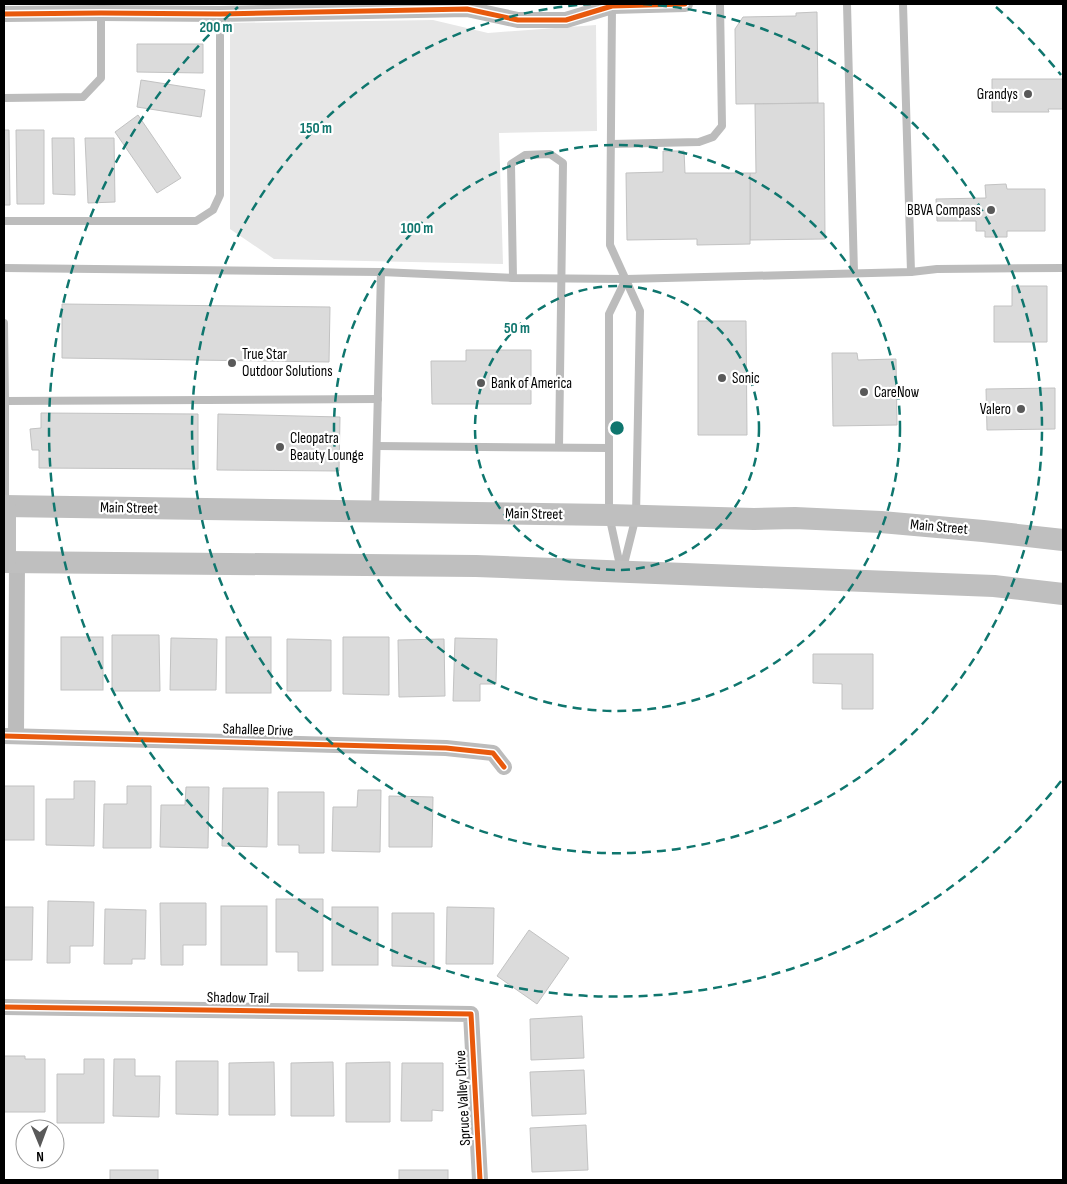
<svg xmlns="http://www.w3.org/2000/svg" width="1067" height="1184" font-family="'Sofia Sans Condensed',sans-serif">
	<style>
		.green { fill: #e7e7e7 }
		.building { fill: #dbdbdb; stroke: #c2c2c2 }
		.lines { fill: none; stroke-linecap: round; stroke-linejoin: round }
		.lane { stroke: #bcbcbc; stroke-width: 8 }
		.street { stroke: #bcbcbc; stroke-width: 16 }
		.secondary { stroke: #bfbfbf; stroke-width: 22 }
		.cycleway-casing { stroke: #fff; stroke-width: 8 }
		.cycleway { stroke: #e8590c; stroke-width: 5 }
		.ring { fill: none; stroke: #0f766e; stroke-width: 2.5; stroke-dasharray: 9 6 }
		.poi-dot { fill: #595959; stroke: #fff; stroke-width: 2 }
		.labels { text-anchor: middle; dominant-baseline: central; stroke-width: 4.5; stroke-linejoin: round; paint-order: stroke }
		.poi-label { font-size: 15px; fill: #000; stroke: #fff; text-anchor: start }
		.street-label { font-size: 15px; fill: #000; stroke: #fff }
		.centre { fill: #0f766e; stroke: #fff; stroke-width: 2.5 }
		.ring-label { font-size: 15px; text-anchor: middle; font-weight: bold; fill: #0f766e; stroke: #fff; stroke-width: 4.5; stroke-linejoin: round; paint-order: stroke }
	</style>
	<rect width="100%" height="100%" fill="#fff"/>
	<path class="green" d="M433 20 488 33 596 25 597 131 499 133 503 264 274 259 230 229V23Z"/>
	<g class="building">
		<path d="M817 12 818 103 736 104 735 29 743 17 796 16V13Z"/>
		<path d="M137 44H203V73L137 72Z"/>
		<path d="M992 79H1063V109H1048L1049 112H992Z"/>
		<path d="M141 80 205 90 201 117 137 107Z"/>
		<path d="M824 103 825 239 750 240V173H756L755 104Z"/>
		<path d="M138 115 181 178 157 193 115 132Z"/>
		<path d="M4 130H9L10 205H4Z"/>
		<path d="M16 130H44V204H17Z"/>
		<path d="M52 138H74L75 195 53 194Z"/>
		<path d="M85 138H114L115 202 88 203Z"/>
		<path d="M663 151H684L685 173H750V244L697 245V239L627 240 626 173 663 172Z"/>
		<path d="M1006 184 1007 189H1045V231H1007V237H985V231H976V221H937L936 199 986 198 985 185Z"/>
		<path d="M1012 286H1047V342H994V306H1012Z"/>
		<path d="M62 304 330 307 329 362 62 358Z"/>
		<path d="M698 321H746L747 435H698Z"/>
		<path d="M466 350H531V404H432L431 361H466Z"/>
		<path d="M832 353H857L858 360 896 359 897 425 833 426Z"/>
		<path d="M1055 388V429L987 430 986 389Z"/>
		<path d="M41 413 198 414V469L39 468V450H32L30 429 41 428Z"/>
		<path d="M218 414 340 417 339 471 217 470Z"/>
		<path d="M112 635H159L160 691H112Z"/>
		<rect x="61" y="637" width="42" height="53"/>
		<rect x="226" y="637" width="45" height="56"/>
		<path d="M343 637H389V695L343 694Z"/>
		<path d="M171 638 217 639 216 690H170Z"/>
		<path d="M455 638 497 639 496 684H480V701H453Z"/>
		<path d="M287 639 331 640V691H287Z"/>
		<path d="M444 639 445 696 399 697 398 640Z"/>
		<path d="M813 654H873V709H842V684L813 683Z"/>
		<path d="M74 781H95L94 846 46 845V799H74Z"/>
		<rect x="4" y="786" width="30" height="54"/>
		<path d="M127 786H151V848H103L104 804H127Z"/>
		<path d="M186 787H209L208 848 160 847 161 805H185Z"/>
		<path d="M223 788H268L267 847 222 846Z"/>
		<path d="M358 790H381L380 852 332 851 333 807H357Z"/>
		<path d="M278 792H324V853H299V845H278Z"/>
		<path d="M389 796 433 797 432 847H389Z"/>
		<path d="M276 899H323V971H298V952H276Z"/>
		<path d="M48 901 94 902 93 946H70V963H47Z"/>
		<path d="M160 903H206V945H183V965H161Z"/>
		<rect x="221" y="906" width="46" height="59"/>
		<path d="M4 907H33L32 960H4Z"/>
		<rect x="332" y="907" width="46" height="58"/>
		<path d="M447 907 494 908 493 964H446Z"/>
		<path d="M105 909 146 910 145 959H132V964H104Z"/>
		<path d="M392 913H434V967L392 966Z"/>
		<path d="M529 930 569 958 537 1004 497 976Z"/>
		<path d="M582 1016 584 1058 531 1060 530 1019Z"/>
		<path d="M4 1056H25V1059H45V1112H4Z"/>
		<path d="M84 1059H104V1123H57V1074H84Z"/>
		<path d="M114 1059H135V1076H160L159 1117 113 1116Z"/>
		<path d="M176 1061H218V1115L176 1114Z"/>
		<path d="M274 1062 275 1115H229V1063Z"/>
		<path d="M333 1062 334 1116H291V1063Z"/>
		<path d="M390 1062V1122H346V1063Z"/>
		<path d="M402 1063H443V1111L432 1110V1121H401Z"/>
		<path d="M584 1070 586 1114 532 1116 530 1072Z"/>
		<path d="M586 1125 588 1170 532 1172 530 1128Z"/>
		<rect x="110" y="1170" width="48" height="10"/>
		<rect x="399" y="1170" width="49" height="10"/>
	</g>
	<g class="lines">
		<g class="lane">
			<path d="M847 4 854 273"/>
			<path d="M903 4 911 272"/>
			<path d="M612 6 610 245 640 311 636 516 623 568"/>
			<path d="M4 98 83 97 101 78V13"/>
			<path d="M611 144 699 142 713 137 722 126 720 4"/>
			<path d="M4 221H196L213 210 220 195V14"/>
			<path d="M4 268 381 272"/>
			<path d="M513 278 511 164 525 155 550 154 563 163 559 447"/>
			<path d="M4 323 5 401"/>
			<path d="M377 446 609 448"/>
			<path d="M5 504V401L378 399"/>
			<path d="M375 510 381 272 513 278 626 279 911 272 937 269 1063 268"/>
			<path d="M621 570 609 515V314L626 279"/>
		</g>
		<g class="street">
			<path d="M4 14 101 13 220 14 467 9 518 20H566L612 6 685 4"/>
			<path d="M4 736 446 748 493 753 504 767"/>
			<path d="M16 736 17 562"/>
			<path d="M4 1007 471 1014 480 1180"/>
		</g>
		<g class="secondary">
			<path d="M4 506 609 515 754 519 795 518 881 522 983 531 1063 540"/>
			<path d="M4 562 476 566 994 586 1063 594"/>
			<path d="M5 562V506"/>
		</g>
		<defs>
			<g id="cycleway">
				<path d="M4 14 101 13 220 14 467 9 518 20H566L612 6 685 4"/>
				<path d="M4 736 446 748 493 753 504 767"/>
				<path d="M4 1007 471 1014 480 1180"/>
			</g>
		</defs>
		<use href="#cycleway" class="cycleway-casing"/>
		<use href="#cycleway" class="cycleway"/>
	</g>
	<g class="ring">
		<circle cx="617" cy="428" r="142"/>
		<circle cx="617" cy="428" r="283"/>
		<path d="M643 4A425 425 0 1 1 591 4"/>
		<path d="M1061 781A567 567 0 1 1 238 7M996 7A567 567 0 0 1 1061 75"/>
	</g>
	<g class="poi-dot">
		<circle cx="1028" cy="94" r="5"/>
		<circle cx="991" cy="210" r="5"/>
		<circle cx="232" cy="363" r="5"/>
		<circle cx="722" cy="378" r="5"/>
		<circle cx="481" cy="383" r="5"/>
		<circle cx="864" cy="392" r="5"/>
		<circle cx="1021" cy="409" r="5"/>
		<circle cx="280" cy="447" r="5"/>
	</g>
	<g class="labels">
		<g class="poi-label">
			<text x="1018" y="94" text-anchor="end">Grandys</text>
			<text x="981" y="210" text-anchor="end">BBVA Compass</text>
			<text x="242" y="354">True Star<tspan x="242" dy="17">Outdoor Solutions</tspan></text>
			<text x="732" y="378">Sonic</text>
			<text x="491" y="383">Bank of America</text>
			<text x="874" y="392">CareNow</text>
			<text x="1011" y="409" text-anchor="end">Valero</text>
			<text x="290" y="438">Cleopatra<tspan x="290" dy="17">Beauty Lounge</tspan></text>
		</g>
		<g class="street-label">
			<text transform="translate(129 508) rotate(1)">Main Street</text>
			<text transform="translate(534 514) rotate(1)">Main Street</text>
			<text transform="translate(939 527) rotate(5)">Main Street</text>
			<text transform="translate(258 730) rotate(2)">Sahallee Drive</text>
			<text transform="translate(238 998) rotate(1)">Shadow Trail</text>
			<text transform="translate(463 1098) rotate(-93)">Spruce Valley Drive</text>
		</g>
	</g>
	<circle cx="617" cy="428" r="8" class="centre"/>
	<g class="ring-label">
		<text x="216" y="32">200 m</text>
		<text x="316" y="133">150 m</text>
		<text x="417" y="233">100 m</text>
		<text x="517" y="333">50 m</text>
	</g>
	<rect width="1067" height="1184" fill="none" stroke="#000000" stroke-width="10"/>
	<g transform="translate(40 1144) rotate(179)"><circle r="24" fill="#ffffff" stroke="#999999"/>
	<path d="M0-4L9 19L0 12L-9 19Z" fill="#595959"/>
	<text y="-8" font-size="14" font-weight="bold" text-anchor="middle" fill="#000000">N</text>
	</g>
</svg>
